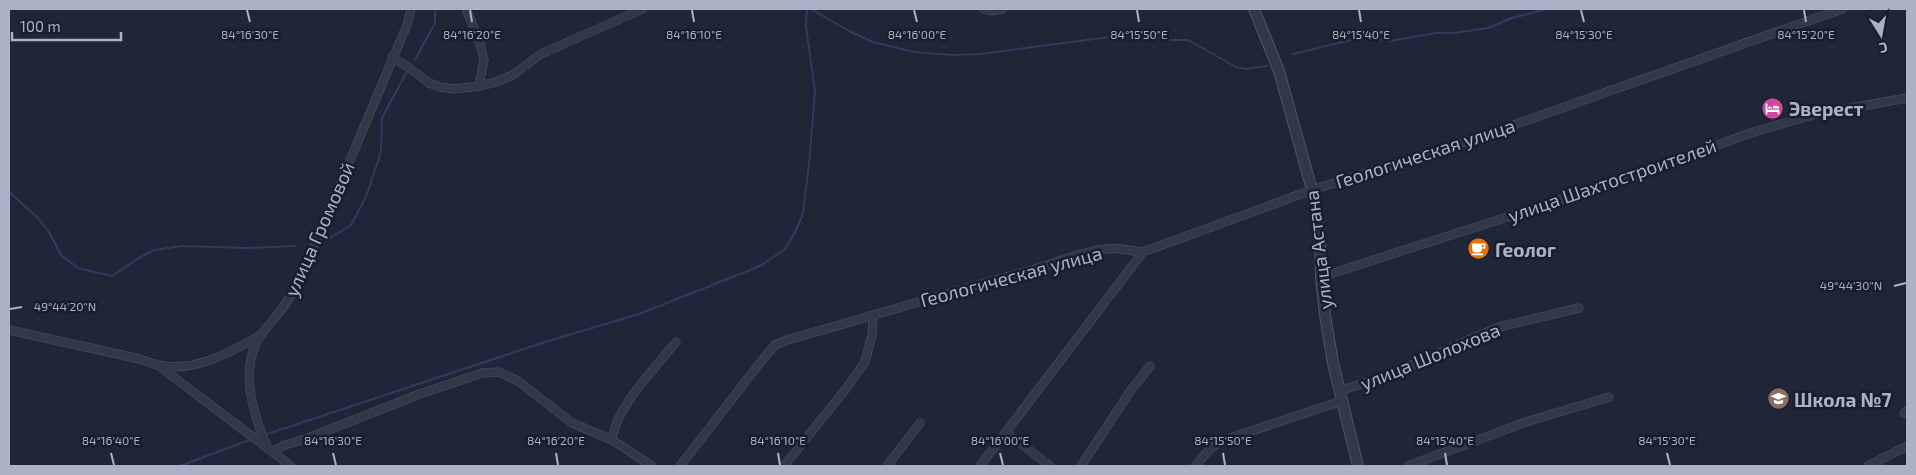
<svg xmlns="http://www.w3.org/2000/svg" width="1916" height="475" font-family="'Exo 2',sans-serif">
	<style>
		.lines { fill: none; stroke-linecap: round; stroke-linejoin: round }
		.stream { stroke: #2e3d5e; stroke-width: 2 }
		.minor-casing { stroke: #4f5566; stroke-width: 9 }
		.tertiary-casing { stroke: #4f5566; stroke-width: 12 }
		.minor { stroke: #313848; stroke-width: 8 }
		.tertiary { stroke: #313848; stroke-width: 10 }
		.ticks { fill: none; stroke: #abb2c5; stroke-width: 2 }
		.labels { text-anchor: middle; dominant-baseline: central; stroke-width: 5; stroke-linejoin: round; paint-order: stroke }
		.poi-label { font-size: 19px; font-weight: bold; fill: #abb2c5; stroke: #171e2c; text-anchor: start }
		.street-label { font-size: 19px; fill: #abb2c5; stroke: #171e2c }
		.ticks-label { font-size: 12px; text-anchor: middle; fill: #abb2c5; stroke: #171e2c; stroke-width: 5; stroke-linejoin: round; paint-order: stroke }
	</style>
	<rect width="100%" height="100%" fill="#1e2638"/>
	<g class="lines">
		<g class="stream">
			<path d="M811 9 851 32 873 42 914 52 951 55 980 54 1125 35H1146L1169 40H1188L1236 67 1246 69 1267 66"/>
			<path d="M1293 54 1363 37 1390 41 1436 33H1454L1488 28 1512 18 1547 9"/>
			<path d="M415 60 435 23V9"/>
			<path d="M9 192 37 217 49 232 61 255 78 268 112 276 137 259 154 250 182 246 247 248 295 246"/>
			<path d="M327 240 351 225 366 197 381 152 382 118 407 71"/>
			<path d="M264 435 545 342 639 314 760 266 784 250 794 234 803 214 809 163 815 92 806 26 807 9"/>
			<path d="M180 466 252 439"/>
		</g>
		<defs>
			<g id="minor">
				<path d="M466 9 480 43 484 60 479 86"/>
				<path d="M983 9 991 11 1002 9"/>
				<path d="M392 57 411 69 429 83 440 87 455 89 479 86 496 82 513 75 541 54 642 9"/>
				<path d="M1321 277 1628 178 1750 133 1816 114 1907 98"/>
				<path d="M9 330 140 359C146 361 152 364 158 365 194 373 231 352 261 335"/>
				<path d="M159 366 291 466"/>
				<path d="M1340 391 1391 374 1499 327 1579 308"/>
				<path d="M1904 413 1907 411"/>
				<path d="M1007 433 1050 466"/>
				<path d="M612 440C616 407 655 368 676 342"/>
				<path d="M268 449C255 420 243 383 253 351 259 332 276 319 286 303 293 294 298 282 303 272L407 25 411 9"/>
				<path d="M272 452 285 445 308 438 420 394 482 373 499 372 518 381 572 423 612 440 652 466"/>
				<path d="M680 466 763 359 775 345 787 340C866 318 945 293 1025 272 1052 265 1078 252 1106 249 1119 247 1130 251 1143 252L1312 190 1471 140 1842 9"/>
				<path d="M784 466 845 390 865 362 872 335 873 317"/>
				<path d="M887 466 920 423"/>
				<path d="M980 466 1143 252"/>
				<path d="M1081 466 1131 390 1150 366"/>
				<path d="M1195 466 1211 448 1221 441 1342 401"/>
				<path d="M1408 466 1526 422 1609 397"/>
				<path d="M1868 466 1907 446"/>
			</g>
			<path id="tertiary" d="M1254 9 1279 71 1312 190 1320 236 1321 277 1325 315 1333 363 1358 466"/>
		</defs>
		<use href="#minor" class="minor-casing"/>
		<use href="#tertiary" class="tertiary-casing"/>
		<use href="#minor" class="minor"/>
		<use href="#tertiary" class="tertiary"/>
	</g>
	<path class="ticks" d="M247 10 250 22M470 10 472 22M692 10 694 22M914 10 917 22M1137 10 1139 22M1359 10 1361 22M1581 10 1584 22M1804 10 1806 22M1894 286 1906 283M10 309 22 307M111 453 114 465M333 453 336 465M556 453 558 465M778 453 780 465M1000 453 1003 465M1223 453 1225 465M1445 453 1447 465M1667 453 1670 465"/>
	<defs>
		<symbol id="hotel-disc" viewBox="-11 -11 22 22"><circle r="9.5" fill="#d1479c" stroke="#171e2c"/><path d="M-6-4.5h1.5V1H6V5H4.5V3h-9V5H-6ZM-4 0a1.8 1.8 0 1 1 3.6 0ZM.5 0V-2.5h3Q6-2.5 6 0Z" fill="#fff"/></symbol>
		<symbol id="cafe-disc" viewBox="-11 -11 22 22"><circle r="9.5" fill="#e8710a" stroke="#171e2c"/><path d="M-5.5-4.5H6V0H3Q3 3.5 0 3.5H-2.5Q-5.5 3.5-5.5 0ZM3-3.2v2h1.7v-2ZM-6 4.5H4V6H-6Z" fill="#fff"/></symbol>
		<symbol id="school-disc" viewBox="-11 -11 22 22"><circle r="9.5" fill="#8d6e63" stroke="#171e2c"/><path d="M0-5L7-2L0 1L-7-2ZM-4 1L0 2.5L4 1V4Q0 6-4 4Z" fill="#fff"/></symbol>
	</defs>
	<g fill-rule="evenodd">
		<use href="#hotel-disc" x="1760" y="96" width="25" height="25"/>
		<use href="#cafe-disc" x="1466" y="236" width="25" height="25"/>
		<use href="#school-disc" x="1766" y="386" width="25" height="25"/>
	</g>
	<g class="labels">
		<g class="poi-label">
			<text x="1789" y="108">Эверест</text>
			<text x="1495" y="249">Геолог</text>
			<text x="1794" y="399">Школа №7</text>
		</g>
		<g class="street-label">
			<text transform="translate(1425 153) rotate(-18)">Геологическая улица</text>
			<text transform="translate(1612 180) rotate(-19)">улица Шахтостроителей</text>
			<text transform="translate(319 229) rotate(-66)">улица Громовой</text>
			<text transform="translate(1318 250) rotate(-97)">улица Астана</text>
			<text transform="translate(1011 276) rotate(-15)">Геологическая улица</text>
			<text transform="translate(1430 356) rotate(-22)">улица Шолохова</text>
		</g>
	</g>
	<g class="ticks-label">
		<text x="250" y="39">84°16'30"E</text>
		<text x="472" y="39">84°16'20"E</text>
		<text x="694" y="39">84°16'10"E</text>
		<text x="917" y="39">84°16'00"E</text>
		<text x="1139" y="39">84°15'50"E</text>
		<text x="1361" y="39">84°15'40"E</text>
		<text x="1584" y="39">84°15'30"E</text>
		<text x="1806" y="39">84°15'20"E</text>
		<text x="1851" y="290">49°44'30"N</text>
		<text x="65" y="311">49°44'20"N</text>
		<text x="111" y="445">84°16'40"E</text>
		<text x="333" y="445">84°16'30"E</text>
		<text x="556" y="445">84°16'20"E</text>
		<text x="778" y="445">84°16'10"E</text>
		<text x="1000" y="445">84°16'00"E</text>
		<text x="1223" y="445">84°15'50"E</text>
		<text x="1445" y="445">84°15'40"E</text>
		<text x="1667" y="445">84°15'30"E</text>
	</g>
	<rect width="1916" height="475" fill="none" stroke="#abb2c5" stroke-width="20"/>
	<g transform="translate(1881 35) rotate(169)" stroke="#171e2c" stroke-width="4" paint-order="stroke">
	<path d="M0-4L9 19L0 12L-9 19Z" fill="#abb2c5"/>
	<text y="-8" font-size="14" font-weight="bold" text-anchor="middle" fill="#abb2c5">С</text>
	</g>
	<path d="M12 32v8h109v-8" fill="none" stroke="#abb2c5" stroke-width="2.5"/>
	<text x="20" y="32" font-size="15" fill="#abb2c5" stroke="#171e2c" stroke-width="4" paint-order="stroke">100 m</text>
</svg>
